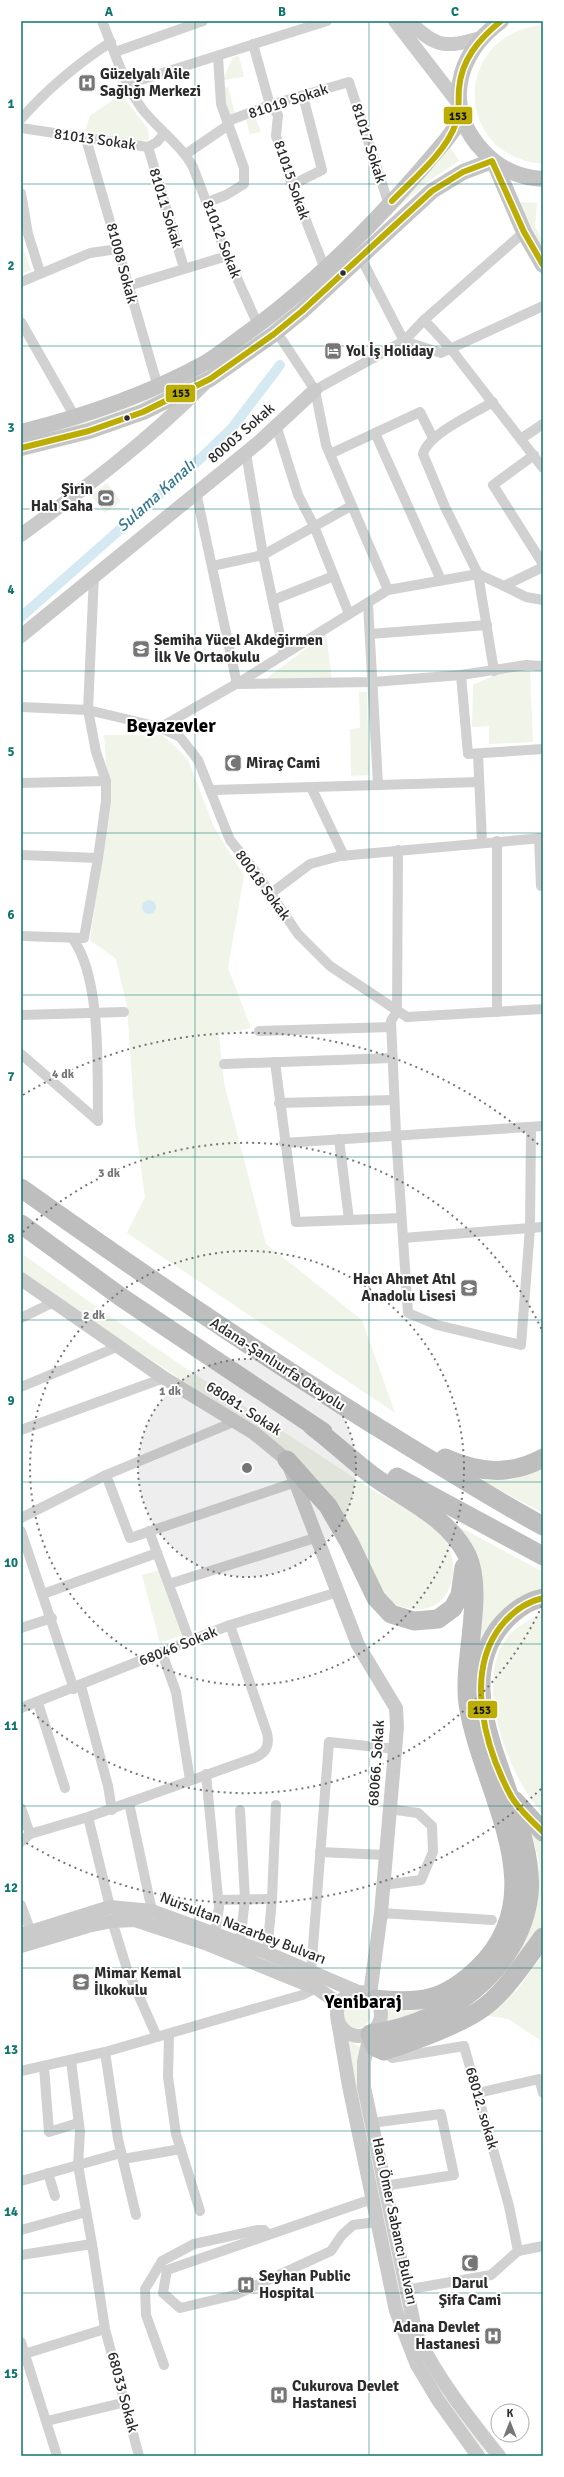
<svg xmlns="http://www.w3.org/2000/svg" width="564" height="2477" font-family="Signika,sans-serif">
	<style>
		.green { fill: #f0f4e9 }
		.water { fill: #d4e9f2 }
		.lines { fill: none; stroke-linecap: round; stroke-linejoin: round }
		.canal { stroke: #d4e9f2; stroke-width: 10 }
		.street { stroke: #d1d1d1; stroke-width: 10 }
		.secondary { stroke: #cacaca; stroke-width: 14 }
		.primary { stroke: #c4c4c4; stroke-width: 16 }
		.highway { stroke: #bebebe; stroke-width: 19 }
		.bus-1-casing { stroke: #fff; stroke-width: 9 }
		.bus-1 { stroke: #bcad04; stroke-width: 6 }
		.grid { fill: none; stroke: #0f766e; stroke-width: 1; stroke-opacity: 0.55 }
		.ring { fill: none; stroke: #767676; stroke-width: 2; stroke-dasharray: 2 4 }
		.bus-dot { fill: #2c2c2c; stroke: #fff; stroke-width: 1.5 }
		.labels { text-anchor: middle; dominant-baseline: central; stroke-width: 4; stroke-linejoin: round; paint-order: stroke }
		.poi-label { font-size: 15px; font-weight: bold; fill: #2c2c2c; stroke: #fff; text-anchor: start }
		.street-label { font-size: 15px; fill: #2c2c2c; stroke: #fff }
		.water-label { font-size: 16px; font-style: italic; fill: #347893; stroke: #fff }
		.district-label { font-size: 19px; font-weight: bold; fill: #000; stroke: #fff }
		.centre { fill: #767676; stroke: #fff; stroke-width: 2 }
		.ring-label { font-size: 12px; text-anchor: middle; font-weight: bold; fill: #767676; stroke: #fff; stroke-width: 4; stroke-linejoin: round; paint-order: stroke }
		.line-badge { stroke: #fff; stroke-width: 1.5 }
		.pale-badge-label { font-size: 11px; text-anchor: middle; font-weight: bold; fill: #111 }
		.neatline { fill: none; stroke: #0f766e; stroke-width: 1.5 }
		.grid-label { font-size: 13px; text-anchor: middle; font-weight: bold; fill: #0f766e }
	</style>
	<rect width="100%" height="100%" fill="#fff"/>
	<g class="green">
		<path d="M543 25V164C452 156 452 34 543 25Z"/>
		<path d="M239 56 244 77 223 80 233 57Z"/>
		<path d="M228 87 235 114 229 116 223 102V88Z"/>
		<path d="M121 94 148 129 149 140 135 141 85 131 90 116Z"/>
		<path d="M255 117 261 132 250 134 246 120Z"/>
		<path d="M448 143 459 161C448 169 434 176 424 185 376 225 335 273 288 314 211 379 119 421 21 443V437L51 430 251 336Z"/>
		<path d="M518 202 537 203 535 227 543 241V255Z"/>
		<path d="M21 242 31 270 21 274Z"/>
		<path d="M107 483 121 501 105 513 91 495Z"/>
		<path d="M326 634 332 680 269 681 267 678Z"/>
		<path d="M507 669 530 671 533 742 489 744V726L472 727 473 685Z"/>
		<path d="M359 692H367L369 775 351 776 350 729 360 728Z"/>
		<path d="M104 735H162L178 749 188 760 214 827 244 876 228 968 251 1028 219 1035 224 1083 266 1244 362 1320 395 1413 127 1233 145 1197 135 1123 127 1007 116 959 90 940 109 806Z"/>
		<path d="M21 1253C68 1286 114 1320 162 1352 231 1399 302 1443 371 1489 396 1505 435 1517 448 1545 461 1574 449 1614 411 1609 402 1607 395 1605 388 1599L278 1444 268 1436 121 1340 21 1271Z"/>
		<path d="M543 1465V1513L481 1480H511Z"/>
		<path d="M454 1524 543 1572V1591C511 1604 488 1624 481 1658 465 1729 508 1787 521 1854 533 1915 501 1971 449 2001 430 2013 406 2019 384 2025L383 2009C391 2009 400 2012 407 2011 430 2009 452 1994 470 1981 487 1970 500 1951 507 1932 541 1847 481 1785 472 1704 468 1669 482 1637 483 1603 483 1574 469 1547 454 1524Z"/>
		<path d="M165 1569 185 1634 160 1643 142 1575Z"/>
		<path d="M543 1613V1814C509 1778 473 1684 506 1639 514 1628 531 1618 543 1613Z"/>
		<path d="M528 1824 543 1839V1931L486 2000 454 2015C464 2008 477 2002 487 1993 523 1961 541 1914 539 1865 538 1852 531 1837 528 1824Z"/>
		<path d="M543 1954V2044L540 2040 508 2019 483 2015 517 1990Z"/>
		<circle cx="357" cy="2015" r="13"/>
		<path d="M347 2040 360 2047 366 2127 406 2319 441 2389 489 2456H486L430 2377 409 2338 379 2208Z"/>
	</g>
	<circle class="water" cx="149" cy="907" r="7"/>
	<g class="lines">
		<path class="canal" d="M21 617 201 458 232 428 280 365"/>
		<g class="street">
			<path d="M102 21C114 50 124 85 143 110 159 130 181 145 193 167L227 256 258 325"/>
			<path d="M253 44 270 105 278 115 276 136 292 185 325 269"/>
			<path d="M115 52 203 21"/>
			<path d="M128 84 327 21"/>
			<path d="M21 119C48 88 77 64 111 42"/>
			<path d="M228 121 270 105 349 82 389 205"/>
			<path d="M21 128 148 147 157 142 164 134"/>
			<path d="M86 139 158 387"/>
			<path d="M148 147 184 268"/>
			<path d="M186 154 227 126"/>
			<path d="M292 185 322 170 303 96"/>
			<path d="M21 193 28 234 40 272"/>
			<path d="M208 202 226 195 244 184V168L221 104 218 56"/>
			<path d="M361 258 404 341 441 353 543 306"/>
			<path d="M21 282 90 253 118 249"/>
			<path d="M128 286 227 256"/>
			<path d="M424 320 524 232"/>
			<path d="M21 322 75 417"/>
			<path d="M282 340 315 390 326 445 388 590"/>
			<path d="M315 390 404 341 424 320 451 349 543 468"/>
			<path d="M493 402C476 412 428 434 423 454L445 507 478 574 494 671"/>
			<path d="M276 425 298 495 314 526 349 614"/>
			<path d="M375 433 441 580"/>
			<path d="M522 438 543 424"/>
			<path d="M246 453 263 555 284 654"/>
			<path d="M330 454 420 412 433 438"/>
			<path d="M534 455 493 485 543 564"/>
			<path d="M196 492 237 684 373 682 461 675 526 665 543 666"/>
			<path d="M212 566 263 555 351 506"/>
			<path d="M504 586 526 597 543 600"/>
			<path d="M273 600 334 576"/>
			<path d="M368 604 378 784"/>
			<path d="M370 634 487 625"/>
			<path d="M461 675 468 754 543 749"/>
			<path d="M21 707 88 710 159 727 180 737 198 760 230 840 255 871 298 934 330 966 407 1017 543 1009"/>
			<path d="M161 727 243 680 388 590 478 574 504 586 543 567"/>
			<path d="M478 754 482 842"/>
			<path d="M21 783 106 781"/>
			<path d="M311 787 344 856"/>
			<path d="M212 790 479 782"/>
			<path d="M539 838 541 886"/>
			<path d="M398 850 397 1011 391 1021 396 1134 408 1313 437 1325 521 1345 530 1228 531 1127"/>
			<path d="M21 855 98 858 106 801V781L96 752 88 710 94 575"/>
			<path d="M270 894 310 864 340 856 543 838"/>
			<path d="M21 936 84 938 98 858"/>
			<path d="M73 939C102 980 97 1070 98 1121"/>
			<path d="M497 1012V841"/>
			<path d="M21 1015 124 1012"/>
			<path d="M259 1031 391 1027"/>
			<path d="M21 1054 98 1121"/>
			<path d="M275 1062 296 1222 401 1218"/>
			<path d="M224 1064 392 1058"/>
			<path d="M279 1103 394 1100"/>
			<path d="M339 1139 349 1220"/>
			<path d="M284 1143 543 1126"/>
			<path d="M403 1238 543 1227"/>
			<path d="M21 1318 54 1302"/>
			<path d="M21 1387 117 1347"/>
			<path d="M21 1430 164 1378"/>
			<path d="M106 1475 130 1538 296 1482"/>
			<path d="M21 1518 106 1475 236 1421"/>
			<path d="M21 1531 74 1689"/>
			<path d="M149 1531 190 1642"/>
			<path d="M169 1584 318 1537"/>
			<path d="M43 1594 157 1553"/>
			<path d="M21 1628 52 1618"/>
			<path d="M162 1653 176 1692 190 1780"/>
			<path d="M81 1686 108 1786 112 1810"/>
			<path d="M38 1703 65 1788"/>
			<path d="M21 1708 230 1625 338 1592"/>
			<path d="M206 1774 219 1907 215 1934"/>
			<path d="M129 1803 152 1911"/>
			<path d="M21 1808 30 1834"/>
			<path d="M240 1810 245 1899 240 1943"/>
			<path d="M88 1817 254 1758C266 1753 270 1745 267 1733L230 1625"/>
			<path d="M21 1842 30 1834 88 1817 110 1907"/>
			<path d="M320 1852 385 1855"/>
			<path d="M383 1885 421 1880 433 1852 432 1826 418 1813 389 1809"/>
			<path d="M218 1900 272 1899"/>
			<path d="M21 1905 31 1932"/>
			<path d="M381 1913 492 1920"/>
			<path d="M112 1921 127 1969 157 2037"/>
			<path d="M267 1953 272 1899 276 1805"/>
			<path d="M311 1972 329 1742 396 1749"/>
			<path d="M169 2034 168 2077 176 2134 200 2211"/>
			<path d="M105 2052 118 2139 136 2215"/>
			<path d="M386 2052 392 2058 464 2046 509 2206 518 2251"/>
			<path d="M71 2061 80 2132 78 2165 92 2244"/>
			<path d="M44 2067 49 2132 78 2123"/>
			<path d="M21 2071 105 2052 302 1995 316 1988"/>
			<path d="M478 2093 539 2079 543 2093"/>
			<path d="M371 2123 441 2114 454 2175 384 2186"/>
			<path d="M123 2159 181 2149"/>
			<path d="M48 2173 55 2196"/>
			<path d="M21 2181 121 2153"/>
			<path d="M372 2199 167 2270 163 2293 180 2308 235 2295 331 2251 342 2235 353 2225 377 2222"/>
			<path d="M21 2230 86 2212"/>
			<path d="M21 2255 92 2244 105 2329 139 2456"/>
			<path d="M405 2290 491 2275 518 2251 543 2246"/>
			<path d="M21 2342 57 2456"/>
			<path d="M21 2355 105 2329"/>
			<path d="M164 2365 146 2315 145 2289 162 2261 194 2244 258 2230H264L268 2234"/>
			<path d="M47 2421 126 2402"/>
		</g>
		<g class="secondary">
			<path d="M395 21 459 104"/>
			<path d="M409 21C436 48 445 48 481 38"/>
			<path d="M21 535C85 488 148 441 204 384"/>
			<path d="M21 636 259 442 315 390"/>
			<path d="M21 1279 164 1378 254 1433 287 1460 358 1645 396 1708 397 1727 381 1913 370 1994"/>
			<path d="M21 1935 110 1907 152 1911 267 1953 358 1992"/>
			<path d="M21 1946 88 1926 112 1921 135 1920 205 1943 318 1989 332 1999 337 2008"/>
			<circle cx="359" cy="2014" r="22"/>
			<path d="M338 2021 349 2086 396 2311 417 2365 438 2400 478 2456"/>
			<path d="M370 2034 364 2062V2087L416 2334C438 2379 468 2417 499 2456"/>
		</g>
		<g class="primary">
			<path d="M501 21C455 54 443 110 484 152 500 169 519 178 543 179"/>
			<path d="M494 162 524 232 543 265"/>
			<path d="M21 432C85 416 147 395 205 363 219 355 233 343 247 333 322 279 387 211 446 140L455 128 460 111"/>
			<path d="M21 448 89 431 143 412 210 379 274 334 302 311 432 191 463 172 492 161"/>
		</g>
		<g class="highway">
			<path d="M21 1188C146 1277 272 1363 403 1443 449 1471 495 1500 543 1526"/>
			<path d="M21 1224 121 1297 323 1432"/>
			<path d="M312 1426C333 1442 352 1460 373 1476 406 1500 447 1516 467 1555 485 1593 462 1661 468 1704 481 1791 558 1891 478 1968 444 2001 419 2004 375 1999"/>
			<path d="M445 1458C479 1473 510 1476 543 1458"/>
			<path d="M287 1460 328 1506 349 1542 376 1598 391 1614 414 1621 438 1619 453 1608 460 1595 464 1567"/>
			<path d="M397 1477 543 1556"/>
			<path d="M543 1598C526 1601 514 1611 503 1623 438 1697 538 1810 529 1895 525 1928 508 1957 485 1980 456 2009 410 2029 370 2034L375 2047 384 2051C411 2042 453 2027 477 2012 504 1995 524 1962 543 1937"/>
			<path d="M514 1800 543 1832"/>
		</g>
		<defs>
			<g id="bus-1">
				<path d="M392 201C414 178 445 154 456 123 460 112 458 101 459 89 461 60 479 39 501 21"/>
				<path d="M21 448 89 431 143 412 210 379 274 334 302 311 432 191 463 172 492 161 524 232 543 265"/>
				<path d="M543 1598C526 1602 512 1612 501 1626 464 1673 485 1748 511 1796 519 1810 532 1821 543 1832"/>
			</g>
		</defs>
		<use href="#bus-1" class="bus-1-casing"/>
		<use href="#bus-1" class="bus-1"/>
	</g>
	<path class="grid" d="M195 21V2456M369 21V2456M21 184H543M21 346H543M21 509H543M21 671H543M21 833H543M21 995H543M21 1157H543M21 1320H543M21 1482H543M21 1644H543M21 1806H543M21 1968H543M21 2131H543M21 2293H543"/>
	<circle cx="247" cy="1468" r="109" fill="#767676" fill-opacity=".12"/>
	<g class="ring">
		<circle cx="247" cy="1468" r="109"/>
		<circle cx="247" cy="1468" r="217"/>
		<path d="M542 1606A326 326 0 0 1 23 1704M23 1232A326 326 0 0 1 542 1330"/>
		<path d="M541 1789A435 435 0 0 1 23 1841M23 1095A435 435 0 0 1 541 1147"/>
	</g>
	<defs>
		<symbol id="hospital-square" viewBox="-11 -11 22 22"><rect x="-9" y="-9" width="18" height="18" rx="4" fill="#767676" stroke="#fff"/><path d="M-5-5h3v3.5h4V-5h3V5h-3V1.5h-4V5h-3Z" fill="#fff"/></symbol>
		<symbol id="hotel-square" viewBox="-11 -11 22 22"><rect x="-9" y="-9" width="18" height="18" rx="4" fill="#767676" stroke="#fff"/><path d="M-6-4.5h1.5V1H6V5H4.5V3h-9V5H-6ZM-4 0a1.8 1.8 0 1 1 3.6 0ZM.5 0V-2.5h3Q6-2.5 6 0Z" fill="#fff"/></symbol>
		<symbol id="stadium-square" viewBox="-11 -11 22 22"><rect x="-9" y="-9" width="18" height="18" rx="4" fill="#767676" stroke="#fff"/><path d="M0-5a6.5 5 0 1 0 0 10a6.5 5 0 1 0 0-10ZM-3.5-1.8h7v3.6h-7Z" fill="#fff"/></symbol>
		<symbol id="school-square" viewBox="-11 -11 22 22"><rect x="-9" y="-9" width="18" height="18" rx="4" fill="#767676" stroke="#fff"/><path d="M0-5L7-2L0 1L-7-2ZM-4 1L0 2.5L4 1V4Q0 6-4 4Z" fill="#fff"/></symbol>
		<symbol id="mosque-square" viewBox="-11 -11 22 22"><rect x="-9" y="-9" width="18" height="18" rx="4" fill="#767676" stroke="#fff"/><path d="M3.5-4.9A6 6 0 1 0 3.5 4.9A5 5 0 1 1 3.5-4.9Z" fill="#fff"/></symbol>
	</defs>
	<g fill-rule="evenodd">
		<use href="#hospital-square" x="77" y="73" width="20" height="20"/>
		<use href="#hotel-square" x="323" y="341" width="20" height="20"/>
		<use href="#stadium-square" x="96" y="488" width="20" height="20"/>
		<use href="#school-square" x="131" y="639" width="20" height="20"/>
		<use href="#mosque-square" x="223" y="753" width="20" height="20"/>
		<use href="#school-square" x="459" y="1278" width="20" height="20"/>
		<use href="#school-square" x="71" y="1972" width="20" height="20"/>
		<use href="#mosque-square" x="460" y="2253" width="20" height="20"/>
		<use href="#hospital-square" x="236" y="2275" width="20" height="20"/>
		<use href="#hospital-square" x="483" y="2326" width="20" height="20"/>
		<use href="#hospital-square" x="269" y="2385" width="20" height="20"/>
	</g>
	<g class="bus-dot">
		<circle cx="343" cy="273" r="3.5"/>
		<circle cx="127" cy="418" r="3.5"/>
	</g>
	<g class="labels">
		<g class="poi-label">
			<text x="100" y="74">Güzelyalı Aile<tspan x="100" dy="17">Sağlığı Merkezi</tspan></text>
			<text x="346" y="351">Yol İş Holiday</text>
			<text x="93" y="489" text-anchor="end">Şirin<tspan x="93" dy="17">Halı Saha</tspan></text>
			<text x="154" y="640">Semiha Yücel Akdeğirmen<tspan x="154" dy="17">İlk Ve Ortaokulu</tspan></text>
			<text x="246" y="763">Miraç Cami</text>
			<text x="456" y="1279" text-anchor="end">Hacı Ahmet Atıl<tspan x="456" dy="17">Anadolu Lisesi</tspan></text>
			<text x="94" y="1973">Mimar Kemal<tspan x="94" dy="17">İlkokulu</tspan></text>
			<text x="259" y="2276">Seyhan Public<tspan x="259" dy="17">Hospital</tspan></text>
			<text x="470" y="2283" text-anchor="middle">Darul<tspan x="470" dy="17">Şifa Cami</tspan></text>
			<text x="480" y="2327" text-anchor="end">Adana Devlet<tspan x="480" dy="17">Hastanesi</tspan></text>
			<text x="292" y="2386">Cukurova Devlet<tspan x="292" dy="17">Hastanesi</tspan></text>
		</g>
		<g class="street-label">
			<text transform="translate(288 101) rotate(-18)">81019 Sokak</text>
			<text transform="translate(95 139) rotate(8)">81013 Sokak</text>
			<text transform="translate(369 143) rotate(72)">81017 Sokak</text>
			<text transform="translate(292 180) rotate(71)">81015 Sokak</text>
			<text transform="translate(166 208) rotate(73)">81011 Sokak</text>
			<text transform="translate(222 239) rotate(69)">81012 Sokak</text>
			<text transform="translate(122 263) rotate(75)">81008 Sokak</text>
			<text transform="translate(241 433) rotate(-41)">80003 Sokak</text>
			<text transform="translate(263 885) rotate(54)">80018 Sokak</text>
			<text transform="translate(278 1364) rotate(33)">Adana-Şanlıurfa Otoyolu</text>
			<text transform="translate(244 1408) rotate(33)">68081. Sokak</text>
			<text transform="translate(178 1646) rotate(-22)">68046 Sokak</text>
			<text transform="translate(376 1763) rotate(-86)">68066. Sokak</text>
			<text transform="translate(243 1928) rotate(21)">Nursultan Nazarbey Bulvarı</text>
			<text transform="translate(482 2108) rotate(74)">68012. sokak</text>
			<text transform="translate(395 2221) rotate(78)">Hacı Ömer Sabancı Bulvarı</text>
			<text transform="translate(123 2392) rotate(75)">68033 Sokak</text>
		</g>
		<g class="water-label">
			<text transform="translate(156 496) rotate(-42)">Sulama Kanalı</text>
		</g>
		<g class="district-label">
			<text x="171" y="726">Beyazevler</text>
			<text x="363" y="2002">Yenibaraj</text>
		</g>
	</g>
	<circle cx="247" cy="1468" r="6" class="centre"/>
	<g class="ring-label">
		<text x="63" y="1078">4 dk</text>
		<text x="109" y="1177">3 dk</text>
		<text x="94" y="1319">2 dk</text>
		<text x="170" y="1395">1 dk</text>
	</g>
	<g class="line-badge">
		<rect x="443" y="106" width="30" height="19" rx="4" fill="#bcad04"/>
		<rect x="165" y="384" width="31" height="19" rx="4" fill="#bcad04"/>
		<rect x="467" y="1700" width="31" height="19" rx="4" fill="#bcad04"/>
	</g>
	<g class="pale-badge-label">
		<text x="458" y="120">153</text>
		<text x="181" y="397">153</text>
		<text x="482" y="1714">153</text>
	</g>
	<rect width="564" height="2477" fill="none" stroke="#ffffff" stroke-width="44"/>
	<g transform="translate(510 2423)"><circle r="19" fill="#ffffff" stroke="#ababab"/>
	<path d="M0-3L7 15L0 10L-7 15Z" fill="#767676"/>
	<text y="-6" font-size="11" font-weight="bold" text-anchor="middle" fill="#2c2c2c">K</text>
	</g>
	<rect x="22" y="22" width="520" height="2433" class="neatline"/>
	<g class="grid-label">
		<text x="109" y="16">A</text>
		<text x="282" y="16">B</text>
		<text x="455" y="16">C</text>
		<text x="11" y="108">1</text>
		<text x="11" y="270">2</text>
		<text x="11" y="432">3</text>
		<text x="11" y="594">4</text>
		<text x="11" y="756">5</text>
		<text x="11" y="919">6</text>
		<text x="11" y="1081">7</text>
		<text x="11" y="1243">8</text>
		<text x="11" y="1405">9</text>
		<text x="11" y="1567">10</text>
		<text x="11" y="1730">11</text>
		<text x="11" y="1892">12</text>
		<text x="11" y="2054">13</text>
		<text x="11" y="2216">14</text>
		<text x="11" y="2378">15</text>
	</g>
</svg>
